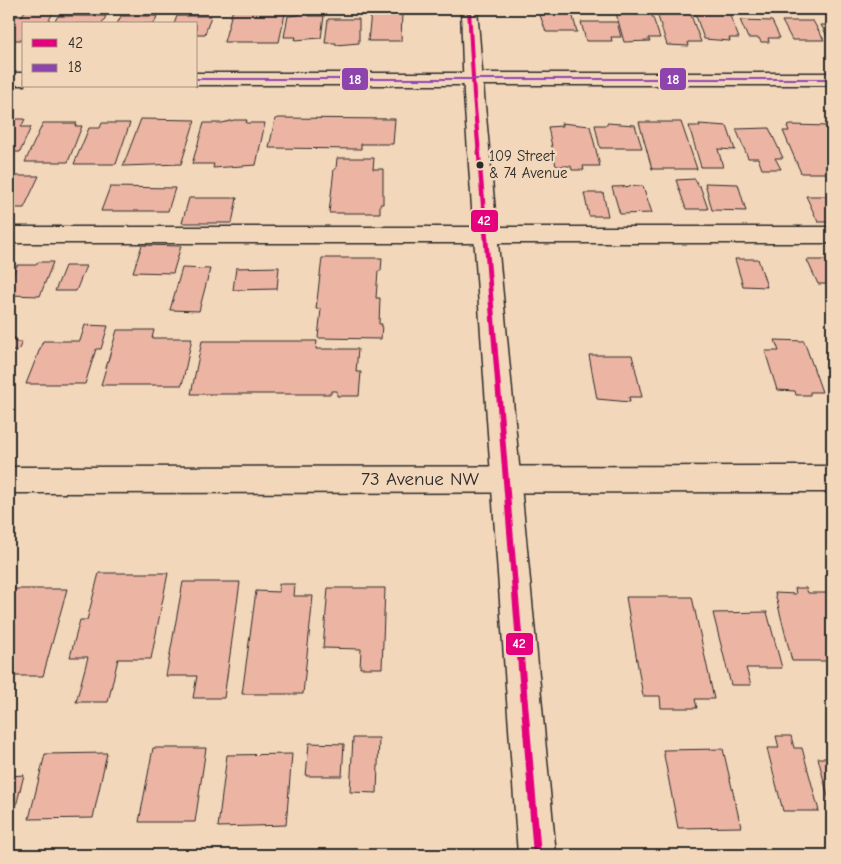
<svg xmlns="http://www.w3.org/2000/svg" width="841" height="864" font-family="'Comic Neue',sans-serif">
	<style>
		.building { fill: #ecb4a3; stroke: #2b2b2b }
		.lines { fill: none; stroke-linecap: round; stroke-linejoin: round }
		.minor-casing { stroke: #2b2b2b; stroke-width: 3 }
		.major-casing { stroke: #2b2b2b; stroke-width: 3 }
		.minor { fill: #f3d7ba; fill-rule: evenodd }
		.major { fill: #f3d7ba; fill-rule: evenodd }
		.bus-1-casing { stroke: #f3d7ba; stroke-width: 4 }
		.bus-2-casing { stroke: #f3d7ba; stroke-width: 4 }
		.bus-1 { fill: #e5007d; fill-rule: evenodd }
		.bus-2 { fill: #8e44ad; fill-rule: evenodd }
		.bus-dot { fill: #2b2b2b; stroke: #f3d7ba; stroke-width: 2 }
		.labels { text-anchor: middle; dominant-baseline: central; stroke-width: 5; stroke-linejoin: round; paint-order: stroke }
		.far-bus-label { font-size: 15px; fill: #2b2b2b; stroke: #f3d7ba; text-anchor: start }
		.street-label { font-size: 19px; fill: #2b2b2b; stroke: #f3d7ba }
		.line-badge { stroke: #f3d7ba; stroke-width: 2 }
		.badge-label { font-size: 14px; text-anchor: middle; font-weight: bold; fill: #fff }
	</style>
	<rect width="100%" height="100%" fill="#f3d7ba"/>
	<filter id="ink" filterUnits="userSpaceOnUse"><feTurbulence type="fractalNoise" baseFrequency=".02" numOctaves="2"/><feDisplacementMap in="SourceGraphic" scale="10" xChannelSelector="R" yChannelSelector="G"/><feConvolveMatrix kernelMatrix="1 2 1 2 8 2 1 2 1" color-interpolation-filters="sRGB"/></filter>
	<g filter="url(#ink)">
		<g class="building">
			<path d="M26 9H55L47 24H24V40H11L13 37H9V19L11 16H22Z"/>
			<path d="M233 9H286L279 42H224Z"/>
			<path d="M538 9H571L577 32H546L540 15 543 14H539Z"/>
			<path d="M670 9 689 10 701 42H688L689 46 667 45 656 10Z"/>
			<path d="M704 10 729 13 739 38H729L730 41 704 39 695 13H705Z"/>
			<path d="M300 12H310L309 16H324L321 38 295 40 296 37H284L288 16 299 15Z"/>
			<path d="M651 12 660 38H648L650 41 624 42 616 13Z"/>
			<path d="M371 13H402L401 41H368Z"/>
			<path d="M58 16H106L102 24H53Z"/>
			<path d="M121 16H157L154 24H117Z"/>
			<path d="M177 16H211L205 34H196V24H174Z"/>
			<path d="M328 19H359V43L336 45V43H325Z"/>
			<path d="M740 20 772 21 780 38H768L769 42H761L759 38H748Z"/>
			<path d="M782 21H813L824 40H792Z"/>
			<path d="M581 22H617L621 37H611L612 41H586Z"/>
			<path d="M821 25H832V43H831Z"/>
			<path d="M279 118 395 119 393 144H361V149L269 148 275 119Z"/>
			<path d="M9 119H25L21 127H31L20 152H9Z"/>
			<path d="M141 119 195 120 181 164 123 166Z"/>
			<path d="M234 120H247L246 123H265L256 165 213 168 214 164H192L204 123H222Z"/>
			<path d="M639 122H681L697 169H652Z"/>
			<path d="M43 123H77L75 126H82L68 162H25Z"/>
			<path d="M102 123H130L116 164H74L89 128H100Z"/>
			<path d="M561 123 590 126 600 166H583L584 170H572L571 166H556L548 127 562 126Z"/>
			<path d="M607 123 635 125 642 148H600L595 125H607Z"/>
			<path d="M699 124 727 126 735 150 718 149 723 167H701L689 126H700Z"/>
			<path d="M791 125 829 126 832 128V173H801L783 131H789L787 126Z"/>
			<path d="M769 128 783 158H775L781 169H762L758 158H748L736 129Z"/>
			<path d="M337 158H374L373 169H383V204H380V213H329L334 169H336Z"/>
			<path d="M16 176H39L24 208H9V192Z"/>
			<path d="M695 179 698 186H700L708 209H686L676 180Z"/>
			<path d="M705 183 738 184 746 211 712 210Z"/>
			<path d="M643 186 652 213 620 214 612 187Z"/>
			<path d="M110 187 175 188 168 211H101Z"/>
			<path d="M584 193H603L608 216H589Z"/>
			<path d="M806 196H832V222H818Z"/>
			<path d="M189 198H237L232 223H182Z"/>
			<path d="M142 245 181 246 173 273 133 272Z"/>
			<path d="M322 258H382L381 271H378L376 298H380L379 324H382L381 339 318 338 321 309H316Z"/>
			<path d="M735 259H758L767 287 743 286Z"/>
			<path d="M807 260H829L832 266V284H818Z"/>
			<path d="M38 262H53L40 296 9 295V284L17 265H36Z"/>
			<path d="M65 266H86L76 291H55Z"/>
			<path d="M279 267 277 289 233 290 236 268Z"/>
			<path d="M182 268 210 269 199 311 170 310Z"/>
			<path d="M85 325 108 326 101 349H96L85 384H26L43 341H80Z"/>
			<path d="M117 330H154L152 338H192L182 385H101Z"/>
			<path d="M9 338H16L14 342H22L18 351H12L9 358Z"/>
			<path d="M775 340 804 341 822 392H810V395H796L795 391 777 390 765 351H779Z"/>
			<path d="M202 341H317L316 349H358L356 372H361L359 396H337V391H331V394H191Z"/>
			<path d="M589 355H632L642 397H629L630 402 597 399Z"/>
			<path d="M99 573H168L151 659H118L108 702H76L88 657H70L80 620H87Z"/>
			<path d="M183 582H240L224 698H193L197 676H166Z"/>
			<path d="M279 584H295L294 596H313L303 694H242L256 591 279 592Z"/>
			<path d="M328 588H385L382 668H360L361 649 323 648Z"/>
			<path d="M795 588H806L808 593H832V661H792L775 593 796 594Z"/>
			<path d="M9 589H67L43 676H9Z"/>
			<path d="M626 597H692L714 699H695L697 708H661L660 696H643Z"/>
			<path d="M767 612 782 668H746L751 685H731L713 613Z"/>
			<path d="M776 736H791L794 748H802L819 811H783L767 748H779Z"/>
			<path d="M353 738H379L377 793 350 792Z"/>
			<path d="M309 743 344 744 342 776H306Z"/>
			<path d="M153 748H206L195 822H139Z"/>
			<path d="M723 749 741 827 678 828 663 750Z"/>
			<path d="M107 753 93 818 29 819 45 754Z"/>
			<path d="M292 754 286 825 218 827 227 755Z"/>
			<path d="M818 758H832V812Z"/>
			<path d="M24 775 9 833V776Z"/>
		</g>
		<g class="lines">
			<defs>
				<g id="minor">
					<rect x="9" y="73" width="15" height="12"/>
					<rect x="196" y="73" width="636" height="12"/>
					<rect x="9" y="227" width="823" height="16"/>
					<path d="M832 466V492L9 493V467Z"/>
				</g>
				<path id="major" d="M461 9H477L484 95 556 855H518L464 95Z"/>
			</defs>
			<use href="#minor" class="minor-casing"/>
			<use href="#major" class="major-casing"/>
			<use href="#minor" class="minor"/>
			<use href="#major" class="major"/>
			<defs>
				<path id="bus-1" d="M467 9H471L476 95 541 855H533L472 95Z"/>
				<rect id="bus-2" x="196" y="78" width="636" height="2"/>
			</defs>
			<use href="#bus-1" class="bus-1-casing"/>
			<use href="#bus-2" class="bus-2-casing"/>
			<use href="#bus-1" class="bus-1"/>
			<use href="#bus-2" class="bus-2"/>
		</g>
	</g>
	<circle class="bus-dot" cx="480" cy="165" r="4.5"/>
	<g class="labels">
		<g class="far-bus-label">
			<text x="489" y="156">109 Street<tspan x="489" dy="17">&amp; 74 Avenue</tspan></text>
		</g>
		<g class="street-label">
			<text x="420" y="479">73 Avenue NW</text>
		</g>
	</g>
	<g class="line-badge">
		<rect x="341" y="67" width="28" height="24" rx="5" fill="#8e44ad"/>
		<rect x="659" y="67" width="28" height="24" rx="5" fill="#8e44ad"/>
		<rect x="470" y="209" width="29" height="24" rx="5" fill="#e5007d"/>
		<rect x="505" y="632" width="29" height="24" rx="5" fill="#e5007d"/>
	</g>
	<g class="badge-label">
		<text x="355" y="84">18</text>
		<text x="673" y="84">18</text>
		<text x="484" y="225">42</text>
		<text x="519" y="648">42</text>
	</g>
	<rect width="841" height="864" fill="none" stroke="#f3d7ba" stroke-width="30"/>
	<rect x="15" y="15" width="811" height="834" fill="none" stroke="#2b2b2b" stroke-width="2" filter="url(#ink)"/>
	<rect x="22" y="22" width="175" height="65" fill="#f3d7ba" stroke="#a39281"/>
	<rect x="32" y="39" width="25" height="8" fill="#e5007d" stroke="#a39281"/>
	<text x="68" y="48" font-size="15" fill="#2b2b2b">42</text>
	<rect x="32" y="64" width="25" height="8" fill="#8e44ad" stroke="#a39281"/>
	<text x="68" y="72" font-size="15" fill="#2b2b2b">18</text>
</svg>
